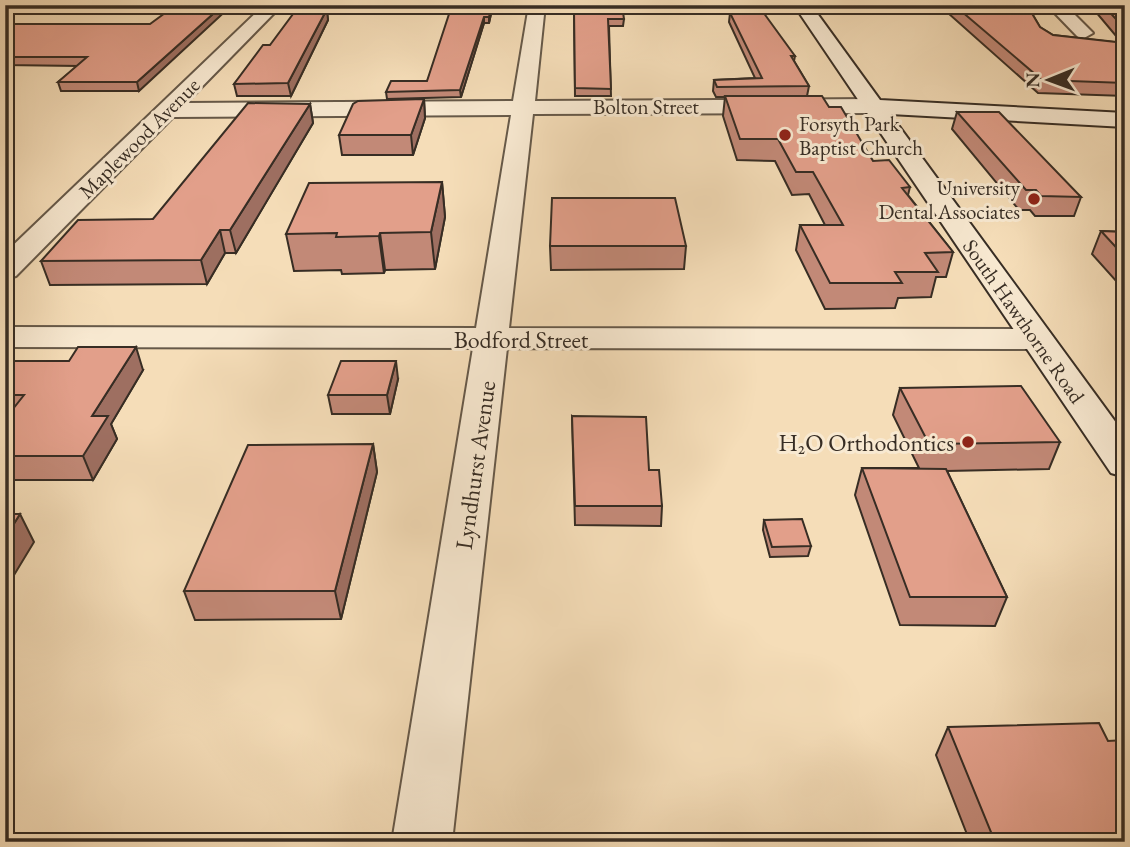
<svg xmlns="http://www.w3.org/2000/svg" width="1130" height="847" font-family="'EB Garamond',serif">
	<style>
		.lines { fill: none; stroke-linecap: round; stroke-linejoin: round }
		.street-casing { stroke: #665949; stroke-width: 4 }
		.secondary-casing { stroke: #372d24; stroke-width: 4 }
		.street { fill: #f8e9d1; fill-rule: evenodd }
		.secondary { fill: #f8e9d1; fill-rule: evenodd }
		.wall { fill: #c28977; stroke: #372d24; stroke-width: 2 }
		.shaded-wall { fill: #9e6f61; stroke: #372d24; stroke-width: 2 }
		.building { fill: #e29f8a; stroke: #372d24; stroke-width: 2 }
		.poi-dot { fill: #8f2418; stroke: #f8e9d1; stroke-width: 2.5 }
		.labels { text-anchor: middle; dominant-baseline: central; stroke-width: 6; stroke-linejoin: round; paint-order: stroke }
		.far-street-label { font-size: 21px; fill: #372d24; stroke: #f8e9d1 }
		.far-poi-label { font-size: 21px; fill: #372d24; stroke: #f8e9d1; text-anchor: start }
		.street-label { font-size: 24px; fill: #372d24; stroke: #f8e9d1 }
		.poi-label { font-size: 24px; fill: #372d24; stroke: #f8e9d1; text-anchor: end }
	</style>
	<rect width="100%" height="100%" fill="#f5ddb8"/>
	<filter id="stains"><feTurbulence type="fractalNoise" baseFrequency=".00286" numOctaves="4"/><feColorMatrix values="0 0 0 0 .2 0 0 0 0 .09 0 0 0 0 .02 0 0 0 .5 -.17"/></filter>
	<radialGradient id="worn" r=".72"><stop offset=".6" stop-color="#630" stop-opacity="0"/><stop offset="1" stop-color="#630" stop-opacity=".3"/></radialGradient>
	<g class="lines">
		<defs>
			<g id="street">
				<path d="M5 5H17L5 13Z"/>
				<path d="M264 5H282L186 103 513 101 529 5H545L535 101 872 99 883 106 872 113 533 114 509 328 1037 329 1049 332 1054 339 1049 346 1037 349 507 348 452 842H392L473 348 5 347V327L476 328 511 115 173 117 16 276 5 279V253Z"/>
				<path d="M1047 5H1065L1093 33 1084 38 1078 37Z"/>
			</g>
			<path id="secondary" d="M794 5H811L880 100 1125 113V127L890 114 1125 435V477L1111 473Z"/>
		</defs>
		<use href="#street" class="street-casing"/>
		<use href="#secondary" class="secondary-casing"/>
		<use href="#street" class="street"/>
		<use href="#secondary" class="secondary"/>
	</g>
	<g class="wall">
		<path d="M356 5 352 12 327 13 328 20 291 96H237L234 84 270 45 315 9 314 7Z"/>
		<path d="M493 5 489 23H484L461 97 387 99 386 92 427 81Z"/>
		<path d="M939 5H1027L1040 27 1053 35 1122 43 1090 5H1125V96L1038 93Z"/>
		<path d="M574 10 624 19 623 26H609L611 96H575Z"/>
		<path d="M730 13 795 56 794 61 809 86 807 96 829 107 873 161 910 187 908 195 953 252 946 277H936L931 297 898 298 895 308 825 309 796 250 800 225H825L809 194 792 195 775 161 737 160 723 116 725 97H716L713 91 714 80 755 78 729 22Z"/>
		<path d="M150 24 139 91H61L58 82 78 66 5 65V27Z"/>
		<path d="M424 99 425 118 413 155H342L339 135Z"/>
		<path d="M310 104 313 123 236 253H225L207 284 50 285 41 261 153 219Z"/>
		<path d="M957 112 1081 197 1074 216H1035L1030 210H1019L952 129Z"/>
		<path d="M442 182 445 217 435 269 385 270 384 273 342 274 341 270 294 271 286 234Z"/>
		<path d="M1101 231 1125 232V291L1092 254Z"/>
		<path d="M550 246H686L684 269 551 270Z"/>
		<path d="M5 361 143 370 111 424 117 439 93 480H5Z"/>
		<path d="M398 379 390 414H332L328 395Z"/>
		<path d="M900 388 1060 442 1049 469 947 471 1007 597 995 626 900 625 855 495 862 468H919L893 415Z"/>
		<path d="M572 416 649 470 662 506 661 526 575 525Z"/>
		<path d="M373 444 377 472 341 619 195 620 184 591Z"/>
		<path d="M764 520 811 546 808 556 770 557 763 530Z"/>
		<path d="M948 727 1108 741 1125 842H970L936 755Z"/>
	</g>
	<g class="shaded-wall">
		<path d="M223 5H232L139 91 137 82Z"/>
		<path d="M492 5H493L489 23V17Z"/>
		<path d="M327 9 328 20 291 96 288 83Z"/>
		<path d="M484 17V23L461 97 460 90Z"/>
		<path d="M424 99 425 118 413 155 411 135Z"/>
		<path d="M310 104 313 123 236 253 230 230Z"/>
		<path d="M442 182 445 217 435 269 431 232Z"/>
		<path d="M220 230 225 253 207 284 201 260Z"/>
		<path d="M380 233 385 270 384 273 379 236Z"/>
		<path d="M136 347 143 370 111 424 117 439 93 480 83 456 92 416Z"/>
		<path d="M396 361 398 379 390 414 387 395Z"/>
		<path d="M373 444 377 472 341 619 335 591Z"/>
		<path d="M20 514 34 542 5 590V538Z"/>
	</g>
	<g class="building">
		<path d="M176 5H223L137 82H58L87 57H5V27L11 24H150Z"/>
		<path d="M316 5H352L351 7H314Z"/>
		<path d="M452 5H492L489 17H484L460 90 386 92 391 81H427Z"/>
		<path d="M579 5H622L624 19H608L611 89 575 88 574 10H578Z"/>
		<path d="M954 5H1027L1040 27 1053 35 1125 43V83L1042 80Z"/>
		<path d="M1103 5H1125V29Z"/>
		<path d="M327 9 288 83 234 84 263 45H270L296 10Z"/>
		<path d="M763 12 795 56H791L809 86 717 87 714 80 762 78 730 13Z"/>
		<path d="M725 96H822L829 107H841L873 161 889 160 910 187 902 188 953 252 925 253 938 272H895L902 283H830L800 225H843L813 172H796L778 139H740Z"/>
		<path d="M424 99 411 135H339L353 104 358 101Z"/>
		<path d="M248 103 310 104 230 230H220L201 260 41 261 78 220 153 219Z"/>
		<path d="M957 112H999L1081 197 1041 196 1036 190H1026Z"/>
		<path d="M442 182 431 232 380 233 379 236 336 237 337 233 286 234 309 183Z"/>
		<path d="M552 198H675L686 246H550Z"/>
		<path d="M1101 231 1125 232V257Z"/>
		<path d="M78 347H136L92 416H108L83 456H5V419L24 395H5V361H69Z"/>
		<path d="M341 361H396L387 395H328Z"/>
		<path d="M1021 386 1060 442 929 444 900 388Z"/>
		<path d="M572 416 646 417 649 470H659L662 506H575Z"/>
		<path d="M373 444 335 591H184L248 445Z"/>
		<path d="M862 468 946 469 1007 597H910Z"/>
		<path d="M5 514H20L5 538Z"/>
		<path d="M802 519 811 546 772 547 764 520Z"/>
		<path d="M1099 723 1108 741 1125 740V842H995L948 727Z"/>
		<path d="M5 837H258L257 842H5Z"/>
	</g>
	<g class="poi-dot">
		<circle cx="785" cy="135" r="7"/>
		<circle cx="1034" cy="199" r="7"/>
		<circle cx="968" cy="442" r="7"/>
	</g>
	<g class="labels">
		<g class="far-street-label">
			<text x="646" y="106">Bolton Street</text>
			<text transform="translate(139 138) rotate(-45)">Maplewood Avenue</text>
			<text transform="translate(1024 321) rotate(55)">South Hawthorne Road</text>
		</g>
		<g class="far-poi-label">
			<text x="799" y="123">Forsyth Park<tspan x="799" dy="24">Baptist Church</tspan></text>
			<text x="1020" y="187" text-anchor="end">University<tspan x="1020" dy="24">Dental Associates</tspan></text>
		</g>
		<g class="street-label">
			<text x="521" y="339">Bodford Street</text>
			<text transform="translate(475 465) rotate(-82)">Lyndhurst Avenue</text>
		</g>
		<g class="poi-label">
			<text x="954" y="442">H₂O Orthodontics</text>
		</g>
	</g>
	<rect width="1130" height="847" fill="none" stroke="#f5ddb8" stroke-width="28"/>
	<rect x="7" y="7" width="1116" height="833" fill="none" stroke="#372d24" stroke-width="3.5"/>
	<rect x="14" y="14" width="1102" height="819" fill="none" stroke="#372d24" stroke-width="2"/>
	<g transform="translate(1049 80) rotate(269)" stroke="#f8e9d1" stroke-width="5" paint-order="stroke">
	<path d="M0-5L12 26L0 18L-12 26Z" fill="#372d24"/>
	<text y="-10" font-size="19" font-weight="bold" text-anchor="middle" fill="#372d24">N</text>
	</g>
	<rect width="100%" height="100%" filter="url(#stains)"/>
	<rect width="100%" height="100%" fill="url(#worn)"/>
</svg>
